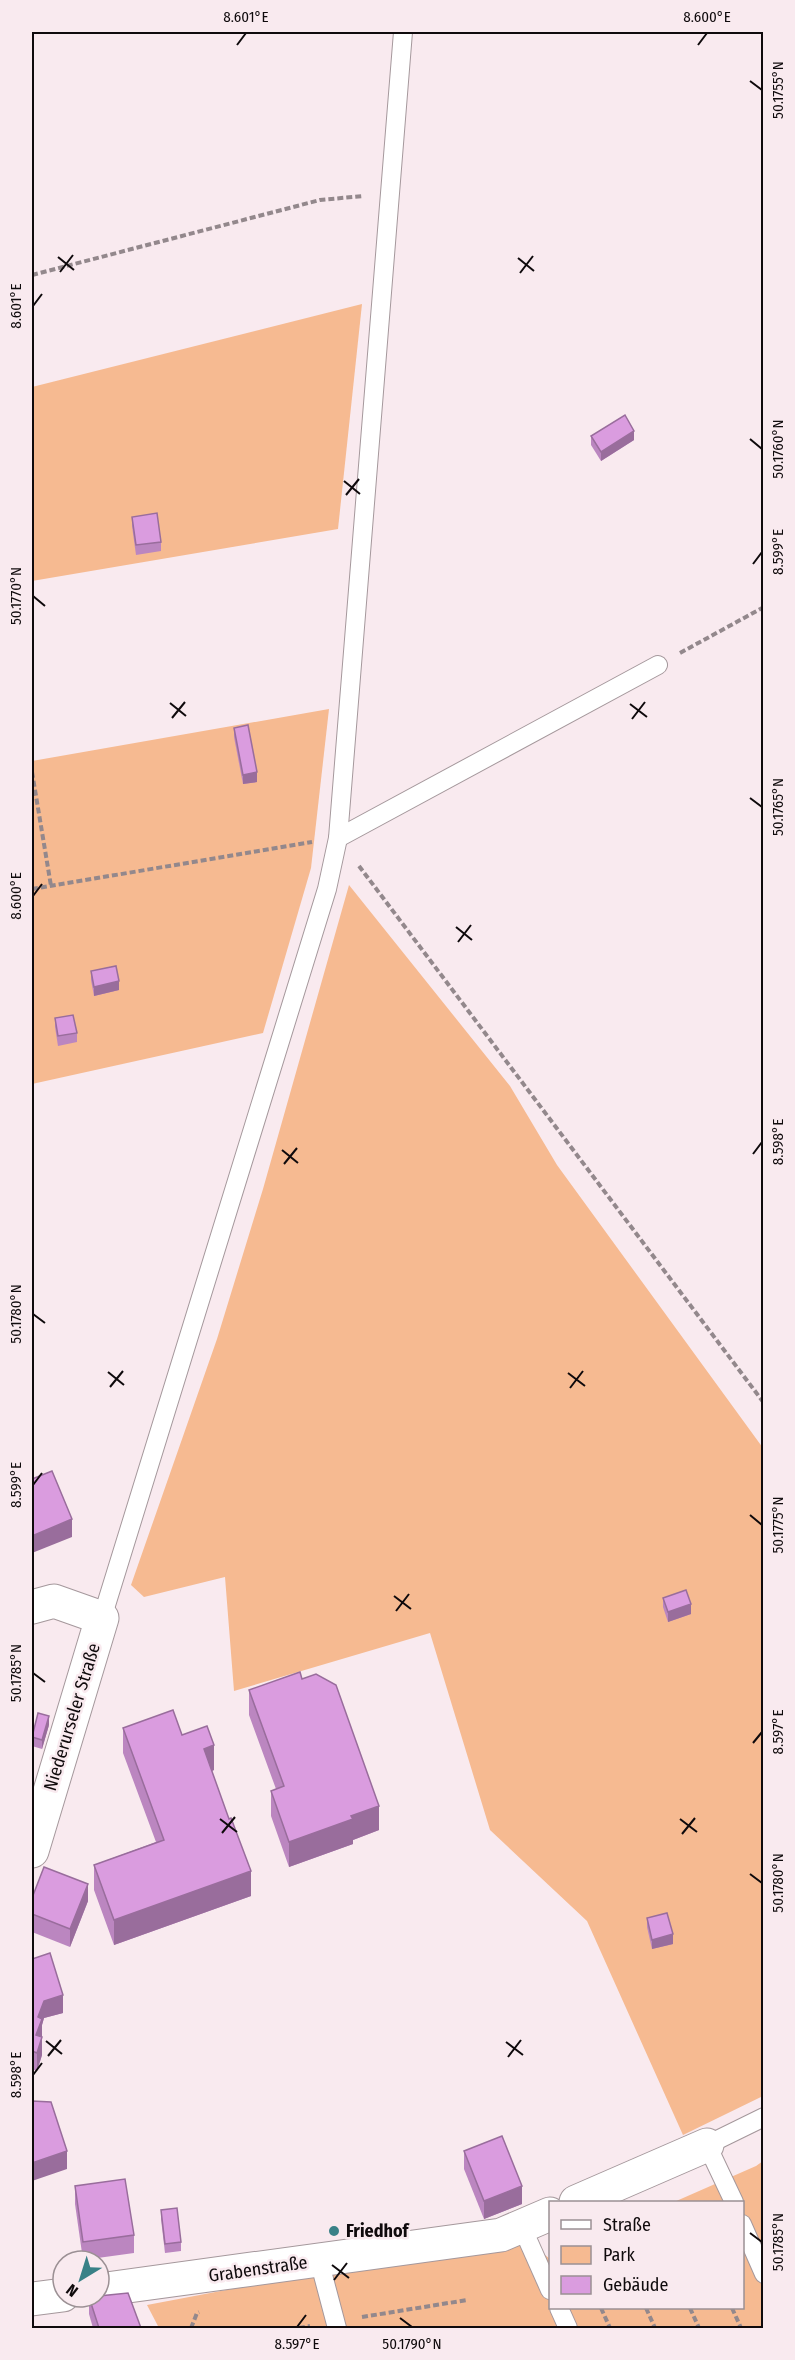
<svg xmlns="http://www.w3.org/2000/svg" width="795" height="2360" font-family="'Fira Sans Condensed',sans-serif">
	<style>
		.green { fill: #f6ba91 }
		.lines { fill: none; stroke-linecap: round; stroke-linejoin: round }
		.service-casing { stroke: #a5989c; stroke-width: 20 }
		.minor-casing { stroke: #a5989c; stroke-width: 35 }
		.path { stroke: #93888c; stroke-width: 4; stroke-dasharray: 6 3; stroke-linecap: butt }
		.service { stroke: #fff; stroke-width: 18 }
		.minor { stroke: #fff; stroke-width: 33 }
		.wall { fill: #bb86c0 }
		.shaded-wall { fill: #996d9c }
		.building { fill: #da9cdf; stroke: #996d9c; stroke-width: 1.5 }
		.ticks { fill: none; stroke: #0f0a0c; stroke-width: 2 }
		.poi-dot { fill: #398187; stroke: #f9eaef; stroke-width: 2 }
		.labels { text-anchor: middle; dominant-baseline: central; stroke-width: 5; stroke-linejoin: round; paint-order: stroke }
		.street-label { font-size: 18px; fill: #0f0a0c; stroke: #f9eaef }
		.poi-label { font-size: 18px; font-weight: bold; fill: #0f0a0c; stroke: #f9eaef; text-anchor: start }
		.neatline { fill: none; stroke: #0f0a0c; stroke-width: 2 }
		.ticks-label { font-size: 15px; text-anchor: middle; fill: #0f0a0c }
	</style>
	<rect width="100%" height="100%" fill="#f9eaef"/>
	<g class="green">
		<path d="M362 304 338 529 32 581V387Z"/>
		<path d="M329 709 311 868 263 1033 32 1084V761Z"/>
		<path d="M349 885 510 1086 557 1165 763 1448V2096L683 2135 587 1921 490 1830 430 1633 234 1691 225 1577 144 1597 131 1585 217 1339 263 1189Z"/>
		<path d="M763 2161V2328H159L147 2305 321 2272 529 2242 550 2259V2308H742V2202H674L756 2166Z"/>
	</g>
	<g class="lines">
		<defs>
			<g id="service">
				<path d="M338 838 658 665"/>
				<path d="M102 1618 327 889 338 838 403 32"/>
				<path d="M734 2202 707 2145 764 2117"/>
				<path d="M742 2224 764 2274"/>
				<path d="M522 2227 550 2290"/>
				<path d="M319 2260 337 2328"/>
				<path d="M559 2308 568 2328"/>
			</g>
			<g id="minor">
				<path d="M32 1607 54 1601 102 1618 32 1851"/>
				<path d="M576 2202 707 2145"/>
				<path d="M99 2290 501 2235 550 2214"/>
				<path d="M32 2299 63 2295"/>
			</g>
		</defs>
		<use href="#service" class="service-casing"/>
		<use href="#minor" class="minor-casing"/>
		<g class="path">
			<path d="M32 275 320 200 363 196"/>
			<path d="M680 653 764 607"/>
			<path d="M32 772 51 886"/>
			<path d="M359 866 764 1403"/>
			<path d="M32 889 312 842"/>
			<path d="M601 2308 610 2328"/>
			<path d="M646 2308 655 2328"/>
			<path d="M690 2308 699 2328"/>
			<path d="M732 2308 741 2328"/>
			<path d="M362 2317 467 2300"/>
			<path d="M191 2328 197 2313 199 2312"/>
			<path d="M299 2328 310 2326"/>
		</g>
		<use href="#service" class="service"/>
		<use href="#minor" class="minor"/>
	</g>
	<g class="wall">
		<path d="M591 436 634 440 601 461 591 445Z"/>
		<path d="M132 517 161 542V551L136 555 132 526Z"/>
		<path d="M234 728 257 782 243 784 234 737Z"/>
		<path d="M91 971 119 990 94 996 91 980Z"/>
		<path d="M55 1018 77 1033V1042L58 1046 55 1027Z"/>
		<path d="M663 1598 691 1614 668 1622 663 1607Z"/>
		<path d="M302 1679 379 1830 353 1840V1844L289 1867 271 1816V1791L276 1789 249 1715V1690Z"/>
		<path d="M49 1725 42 1749 32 1746V1737Z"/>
		<path d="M123 1728 182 1735 214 1770 212 1771 251 1896 114 1945 94 1890V1865L156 1842 123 1753Z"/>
		<path d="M32 1898 88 1901 70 1947 32 1932Z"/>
		<path d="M647 1918 673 1944 652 1949 647 1927Z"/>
		<path d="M32 1959 63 2013 44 2018 42 2025V2055L37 2071 32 2069Z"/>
		<path d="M464 2151 522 2204 484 2219 464 2169Z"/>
		<path d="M75 2186 134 2235V2253L83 2260 75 2204Z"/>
		<path d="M161 2210 181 2242V2251L165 2253 161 2219Z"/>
		<path d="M89 2297 141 2328H93L89 2314Z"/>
	</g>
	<g class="shaded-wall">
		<path d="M634 431V440L601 461V452Z"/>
		<path d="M257 772V782L243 784V775Z"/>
		<path d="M119 981V990L94 996V987Z"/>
		<path d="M72 1519V1537L32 1553V1536Z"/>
		<path d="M691 1604V1614L668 1622V1612Z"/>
		<path d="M49 1716V1725L42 1749V1740Z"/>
		<path d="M214 1745V1770L204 1774V1749Z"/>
		<path d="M379 1806V1830L353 1840V1844L289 1867V1842L351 1816Z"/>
		<path d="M251 1871V1896L114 1945V1920Z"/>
		<path d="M88 1884V1901L70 1947V1929Z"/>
		<path d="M673 1934V1944L652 1949V1940Z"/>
		<path d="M63 1995V2013L44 2018 42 2025V2037L36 2035 38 2017 44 2001Z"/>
		<path d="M42 2037V2055L37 2071V2053Z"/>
		<path d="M67 2151V2169L32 2181V2163Z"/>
		<path d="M522 2186V2204L484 2219V2201Z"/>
	</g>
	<g class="building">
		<path d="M625 415 634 431 601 452 591 436Z"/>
		<path d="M157 513 161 542 136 545 132 517Z"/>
		<path d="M248 725 257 772 243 775 234 728Z"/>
		<path d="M116 966 119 981 94 987 91 971Z"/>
		<path d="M73 1015 77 1033 58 1036 55 1018Z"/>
		<path d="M52 1471 72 1519 32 1536V1479Z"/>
		<path d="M686 1590 691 1604 668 1612 663 1598Z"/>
		<path d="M300 1672 302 1679 316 1674 336 1685 379 1806 351 1816 353 1819 289 1842 271 1791 284 1786 249 1690Z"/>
		<path d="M173 1710 182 1735 207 1726 214 1745 204 1749 229 1819 231 1818 251 1871 114 1920 94 1865 164 1840 123 1728Z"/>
		<path d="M38 1713 49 1716 42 1740 32 1737Z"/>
		<path d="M44 1867 88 1884 70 1929 32 1914V1898Z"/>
		<path d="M667 1913 673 1934 652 1940 647 1918Z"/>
		<path d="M50 1953 63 1995 44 2001 38 2017 42 2019 36 2035 42 2037 37 2053 32 2051V1959Z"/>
		<path d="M32 2101 51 2102 67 2151 32 2163Z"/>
		<path d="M502 2136 522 2186 484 2201 464 2151Z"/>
		<path d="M125 2179 134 2235 83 2242 75 2186Z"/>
		<path d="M177 2208 181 2242 165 2244 161 2210Z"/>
		<path d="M128 2293 141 2328H99L89 2297H99V2296Z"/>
	</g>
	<path class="ticks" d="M237 45 246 33M698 45 707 33M750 81 762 90M58 257 74 270M518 258 534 271M60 272 73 255M520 273 533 256M33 306 42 294M750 439 762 449M344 481 360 494M346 495 359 479M753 564 762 552M33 596 45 606M170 703 186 716M630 704 647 717M172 718 185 702M632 719 645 702M750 798 762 807M33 896 42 884M456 927 472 940M458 942 471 925M282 1150 298 1163M753 1154 762 1142M284 1164 297 1148M33 1314 45 1323M108 1372 124 1385M568 1373 585 1386M110 1387 123 1371M570 1388 583 1371M33 1485 42 1473M750 1515 762 1525M394 1596 411 1609M396 1611 409 1594M33 1673 45 1682M753 1743 762 1732M220 1819 237 1832M680 1819 697 1832M222 1833 235 1817M682 1834 695 1818M750 1874 762 1883M46 2041 62 2054M506 2042 523 2055M48 2056 61 2040M508 2057 521 2040M33 2075 42 2063M750 2233 762 2242M332 2265 349 2278M334 2280 347 2263M400 2318 412 2327M297 2327 306 2315"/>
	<circle class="poi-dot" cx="334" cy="2231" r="6"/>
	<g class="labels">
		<g class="street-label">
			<text transform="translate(72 1717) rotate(-73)">Niederurseler Straße</text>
			<text transform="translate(258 2269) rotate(-8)">Grabenstraße</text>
		</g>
		<g class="poi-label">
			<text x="346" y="2231">Friedhof</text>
		</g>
	</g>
	<rect width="795" height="2360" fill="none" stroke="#f9eaef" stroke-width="66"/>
	<rect x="549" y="2201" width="195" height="108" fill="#f9eaef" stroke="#9b9094" stroke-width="1.5"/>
	<rect x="561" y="2220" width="30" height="9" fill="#ffffff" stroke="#9b9094" stroke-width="1.5"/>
	<text x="603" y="2231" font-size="18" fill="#0f0a0c">Straße</text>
	<rect x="561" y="2246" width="30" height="18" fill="#f6ba91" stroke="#9b9094" stroke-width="1.5"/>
	<text x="603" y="2261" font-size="18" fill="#0f0a0c">Park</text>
	<rect x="561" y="2276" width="30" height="18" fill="#da9cdf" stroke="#9b9094" stroke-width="1.5"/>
	<text x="603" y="2291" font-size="18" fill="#0f0a0c">Gebäude</text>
	<g transform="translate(81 2279) rotate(218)"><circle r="28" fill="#f9eaef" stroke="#9b9094" stroke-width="1.5"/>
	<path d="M0-4.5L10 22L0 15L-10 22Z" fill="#398187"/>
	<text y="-9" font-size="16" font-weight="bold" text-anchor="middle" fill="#0f0a0c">N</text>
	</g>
	<rect x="33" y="33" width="729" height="2294" class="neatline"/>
	<g class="ticks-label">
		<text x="246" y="22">8.601°E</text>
		<text x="707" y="22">8.600°E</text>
		<text transform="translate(778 90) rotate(-90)" y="5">50.1755°N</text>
		<text transform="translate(16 306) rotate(-90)" y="5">8.601°E</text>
		<text transform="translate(778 449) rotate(-90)" y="5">50.1760°N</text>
		<text transform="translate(778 552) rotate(-90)" y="5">8.599°E</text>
		<text transform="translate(16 596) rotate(-90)" y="5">50.1770°N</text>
		<text transform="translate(778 807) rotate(-90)" y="5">50.1765°N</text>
		<text transform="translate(16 896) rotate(-90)" y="5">8.600°E</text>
		<text transform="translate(778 1142) rotate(-90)" y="5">8.598°E</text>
		<text transform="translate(16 1314) rotate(-90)" y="5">50.1780°N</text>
		<text transform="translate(16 1485) rotate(-90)" y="5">8.599°E</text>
		<text transform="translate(778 1525) rotate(-90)" y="5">50.1775°N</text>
		<text transform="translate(16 1673) rotate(-90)" y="5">50.1785°N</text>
		<text transform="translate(778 1732) rotate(-90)" y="5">8.597°E</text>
		<text transform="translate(778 1883) rotate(-90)" y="5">50.1780°N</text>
		<text transform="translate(16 2075) rotate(-90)" y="5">8.598°E</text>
		<text transform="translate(778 2242) rotate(-90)" y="5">50.1785°N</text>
		<text x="297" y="2349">8.597°E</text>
		<text x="412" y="2349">50.1790°N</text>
	</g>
</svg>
